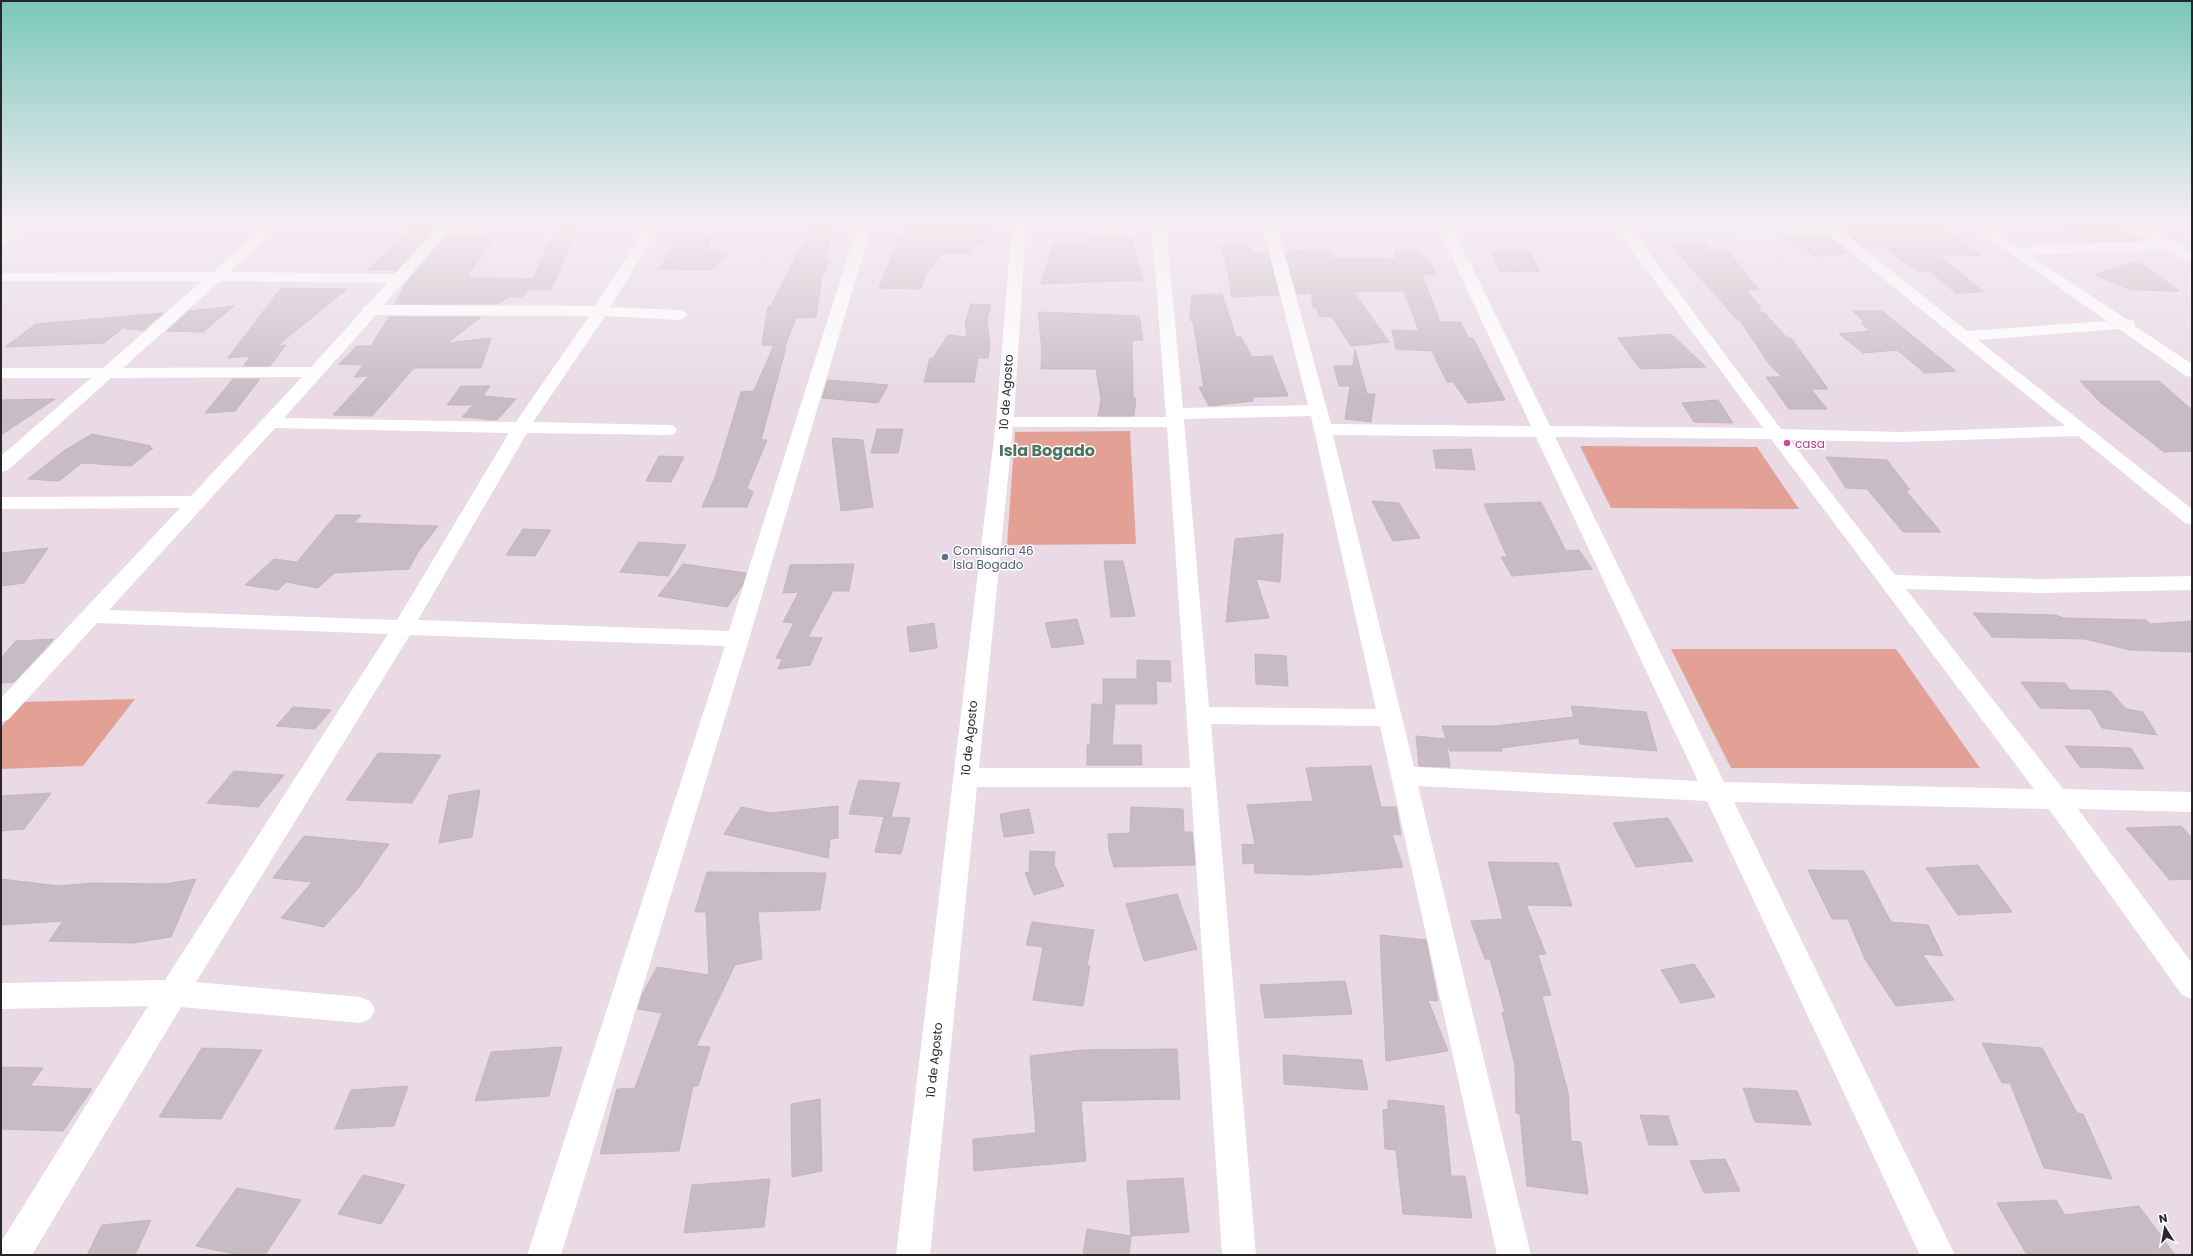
<svg xmlns="http://www.w3.org/2000/svg" width="2193" height="1256" font-family="Poppins,sans-serif">
	<style>
		.pitch { fill: #e3a196 }
		.building { fill: #c8bcc4; stroke: #c4b4be }
		.lines { fill: none; stroke-linecap: round; stroke-linejoin: round }
		.street { fill: #fff; fill-rule: evenodd }
		.hotel-dot { fill: #d1479c; stroke: #fff; stroke-width: 1.5 }
		.service-dot { fill: #5c6f8a; stroke: #fff; stroke-width: 1.5 }
		.labels { text-anchor: middle; dominant-baseline: central; stroke-width: 3; stroke-linejoin: round; paint-order: stroke }
		.street-label { font-size: 12px; fill: #272727; stroke: #fff }
		.hotel-label { font-size: 12px; fill: #b23c85; stroke: #fff; text-anchor: start }
		.service-label { font-size: 12px; fill: #4e5e75; stroke: #fff; text-anchor: start }
		.district-label { font-size: 16px; font-weight: bold; fill: #4c7461; stroke: #fff }
	</style>
	<rect width="100%" height="100%" fill="#e9dae5"/>
	<g class="pitch">
		<path d="M1130 431 1136 544 1007 545 1015 432Z"/>
		<path d="M1580 446 1757 447 1799 509 1611 508Z"/>
		<path d="M1671 649H1896L1980 768H1731Z"/>
		<path d="M135 699 83 766 1 769V727L22 702Z"/>
	</g>
	<g class="building">
		<path d="M417 221H441L397 270H368Z"/>
		<path d="M903 221H994L982 244H972L971 253H941L925 276 921 289 879 288 899 237 907 236Z"/>
		<path d="M1756 221H1812L1814 224H1760Z"/>
		<path d="M1831 221H1862L1869 226 1944 225 1981 256 1935 253 1985 292 1956 293 1929 271 1919 272 1882 246 1866 249Z"/>
		<path d="M2052 221H2114L2141 240 2087 242Z"/>
		<path d="M577 226 551 290H529L522 297H508L498 304H395L405 284 447 235 496 234 467 277 533 279 555 227Z"/>
		<path d="M833 226 826 259H830L822 277 816 317 796 318 785 346H782L786 347 761 440H767L747 488 753 492 747 507H702L716 475 741 392 754 391 774 345H762L768 306H771L800 247H805L809 227Z"/>
		<path d="M1093 234 1131 237 1143 280 1041 284 1053 243 1088 244Z"/>
		<path d="M1780 235H1827L1848 252 1818 257Z"/>
		<path d="M711 239 708 251 729 253 712 270 659 269 673 248 675 241Z"/>
		<path d="M1670 243 1705 244 1710 250 1726 249 1759 290H1746L1760 306V313H1765L1787 338H1791L1828 389H1811L1827 409H1789L1766 377H1782L1769 364 1740 320H1737Z"/>
		<path d="M1249 244 1253 253 1268 252 1279 295 1232 297 1225 257 1221 246Z"/>
		<path d="M1329 250 1334 258 1397 259 1395 250 1420 251 1437 274 1422 275 1440 322H1460L1469 338H1473L1505 400 1468 403 1453 382H1447L1432 351 1396 349 1392 330 1419 331 1404 291 1354 292 1389 342 1351 346 1332 317 1319 316 1317 308 1313 307 1311 293 1297 294 1285 251Z"/>
		<path d="M1491 251 1530 252 1540 272 1500 271Z"/>
		<path d="M2139 261 2179 291 2132 290 2094 275Z"/>
		<path d="M281 288 347 289 277 346 286 345 270 366H243L251 356 228 358Z"/>
		<path d="M1222 294 1236 337H1241L1252 357 1272 356 1288 396 1253 397V401L1209 406 1199 387H1204L1193 321 1190 320 1192 295Z"/>
		<path d="M971 304 991 305 987 320 990 347 988 358H978L974 382H924L930 358H933L948 335 967 337 965 324Z"/>
		<path d="M234 306 203 332 167 331 189 311Z"/>
		<path d="M1853 311H1882L1956 371 1925 373 1897 350 1863 353 1839 334 1870 331 1861 323H1865Z"/>
		<path d="M1038 312 1139 316 1143 340H1132L1133 398H1136L1134 416H1098L1101 400 1096 369H1041L1042 350Z"/>
		<path d="M163 313 144 330 126 329V326L104 343 5 347 36 324Z"/>
		<path d="M389 317H481L447 343 491 338 481 368H414L372 416 333 415 369 376 354 377 363 365 339 364 357 346H371Z"/>
		<path d="M1671 334 1706 367 1640 369 1618 338Z"/>
		<path d="M1355 350 1367 394H1375L1371 422 1345 419 1350 386H1339L1334 366H1353Z"/>
		<path d="M233 379H260L235 411 205 413Z"/>
		<path d="M828 380 888 385 878 403 822 398Z"/>
		<path d="M2080 381H2159L2192 410V451L2164 452 2101 403Z"/>
		<path d="M461 386H490L483 396 516 399 497 420 462 417 473 405H447Z"/>
		<path d="M55 399 1 435V400Z"/>
		<path d="M1718 400 1733 423 1694 422 1682 403Z"/>
		<path d="M877 429H903L898 453H871Z"/>
		<path d="M92 434 151 446 149 448H153L131 466 82 463 59 481 28 479 65 450Z"/>
		<path d="M832 438 863 440 873 507 841 511Z"/>
		<path d="M1471 449 1475 470 1436 468 1433 450Z"/>
		<path d="M659 456 684 457 671 482 646 481Z"/>
		<path d="M1826 457 1887 460 1910 490H1905L1941 532H1903L1867 489 1846 488Z"/>
		<path d="M1372 501 1399 503 1420 538 1393 541Z"/>
		<path d="M1541 502 1566 551 1579 550 1592 569 1512 576 1501 557H1507L1484 504Z"/>
		<path d="M336 515H361L354 523 438 526 418 552 409 569 334 573 318 588 286 582 278 590 245 585 274 559 297 562Z"/>
		<path d="M523 529 551 530 535 556 506 555Z"/>
		<path d="M1283 534 1280 582 1256 579 1269 618 1226 622 1235 539Z"/>
		<path d="M639 542 686 545 668 576 620 572Z"/>
		<path d="M48 548 24 583 1 586V553Z"/>
		<path d="M1104 561H1123L1135 616 1111 617Z"/>
		<path d="M683 564 746 573 742 586 727 607 658 596Z"/>
		<path d="M854 564 849 591H833L808 637 822 638 810 665 778 669 782 659 776 658 794 623 783 622 799 592 783 593 790 565Z"/>
		<path d="M1973 613 2055 615 2064 618 2146 620 2150 624 2192 621V652L2130 650 2085 639 1992 637Z"/>
		<path d="M1077 619 1084 644 1052 648 1045 623Z"/>
		<path d="M934 623 937 648 910 652 907 627Z"/>
		<path d="M54 639 14 682 1 683V658L16 641Z"/>
		<path d="M1255 654 1286 656 1288 686 1256 684Z"/>
		<path d="M1137 660 1170 661 1171 682 1156 681 1157 704H1103V679H1137Z"/>
		<path d="M2021 682 2065 683 2070 690 2110 691 2126 709 2143 712 2157 735 2102 728 2091 709 2040 708Z"/>
		<path d="M1092 704 1115 705 1112 745H1141L1142 765H1087V745H1090Z"/>
		<path d="M1571 706 1646 712 1657 751 1580 744 1579 738 1501 748 1502 751H1450L1442 726H1494L1574 717Z"/>
		<path d="M293 707 331 710 315 729 276 726Z"/>
		<path d="M1416 736 1446 739 1450 767 1419 766Z"/>
		<path d="M2065 746 2131 748 2144 769 2080 767Z"/>
		<path d="M378 753 441 755 412 803 346 800Z"/>
		<path d="M1371 766 1381 807H1396L1401 835 1392 834 1403 867 1308 875 1255 873 1254 863 1243 864 1242 844 1255 845 1247 805 1313 801 1306 768Z"/>
		<path d="M234 771 284 775 258 807 207 803Z"/>
		<path d="M859 780 900 783 891 817 910 818 901 854 875 852 884 817H890L849 814Z"/>
		<path d="M480 790 472 837 439 843 449 795Z"/>
		<path d="M51 793 24 829 1 831V796Z"/>
		<path d="M838 806V838L830 839 828 858 724 834 741 807 771 813Z"/>
		<path d="M1131 807 1183 809 1184 832H1192L1195 865 1114 867 1109 850 1108 834 1130 833Z"/>
		<path d="M1029 809 1034 833 1004 837 1000 814Z"/>
		<path d="M1668 818 1693 861 1636 867 1613 823Z"/>
		<path d="M2181 826 2192 838V879L2170 880 2126 828Z"/>
		<path d="M304 836 389 844 360 886 324 927 281 918 312 882 273 878Z"/>
		<path d="M1030 851 1055 852 1054 864 1064 886 1034 895 1025 873 1029 872Z"/>
		<path d="M1488 862 1558 863 1572 906 1526 905 1546 954 1538 955 1551 995 1542 996 1568 1092 1571 1141 1581 1142 1588 1194 1527 1186 1520 1114 1516 1113 1515 1066 1502 1012H1505L1490 959H1485L1471 921 1503 919Z"/>
		<path d="M1978 865 2012 912 1958 915 1926 868Z"/>
		<path d="M1808 870 1864 871 1891 922 1928 925 1943 956 1922 954 1954 1000 1896 1006 1865 959 1848 919H1832Z"/>
		<path d="M707 872 826 873 820 910 758 912 762 959 735 965 696 1046 710 1047 698 1086H693L679 1151 600 1154 617 1089 635 1088 662 1013 638 1009 642 995 657 967 709 975 706 912H695Z"/>
		<path d="M1 879 59 886 92 883 164 884 196 879 171 937 132 943 49 941 63 921 1 925Z"/>
		<path d="M1177 894 1197 949 1144 961 1126 904Z"/>
		<path d="M1032 922 1094 930 1087 965 1090 966 1083 1006 1033 1000 1043 947 1026 945Z"/>
		<path d="M1380 935 1426 940 1438 1001 1428 1000 1448 1051 1386 1061Z"/>
		<path d="M1694 964 1715 997 1681 1003 1661 970Z"/>
		<path d="M1345 981 1352 1014 1265 1018 1260 985Z"/>
		<path d="M1982 1043 2042 1048 2077 1113 2083 1114 2112 1179 2044 1168 2010 1083H2002Z"/>
		<path d="M562 1047 549 1096 475 1101 491 1052Z"/>
		<path d="M202 1048 262 1050 221 1119 159 1117Z"/>
		<path d="M1177 1049 1180 1099 1081 1101 1086 1161 974 1171 973 1139 1036 1133 1030 1056 1081 1050Z"/>
		<path d="M1283 1055 1362 1060 1368 1090 1284 1084Z"/>
		<path d="M1 1067 43 1068 30 1086 92 1089 63 1131 1 1129Z"/>
		<path d="M408 1086 394 1126 335 1129 351 1090Z"/>
		<path d="M1743 1088 1797 1091 1811 1125 1755 1122Z"/>
		<path d="M820 1099 822 1171 792 1177 791 1104Z"/>
		<path d="M1388 1100 1444 1106 1451 1176H1465L1472 1218 1403 1214 1396 1150 1385 1149 1383 1110 1388 1109Z"/>
		<path d="M1640 1115 1668 1116 1678 1145H1649Z"/>
		<path d="M1725 1159 1740 1191 1704 1193 1690 1161Z"/>
		<path d="M363 1175 405 1185 381 1224 338 1214Z"/>
		<path d="M1183 1178 1189 1232 1131 1236 1127 1181Z"/>
		<path d="M770 1179 764 1227 684 1233 692 1185Z"/>
		<path d="M237 1188 301 1200 265 1255H240L196 1246Z"/>
		<path d="M2056 1200 2065 1215 2139 1206 2175 1255H2027L1997 1203Z"/>
		<path d="M151 1220 135 1255H87L102 1225Z"/>
		<path d="M1087 1229 1131 1236 1129 1255H1083Z"/>
	</g>
	<g class="lines">
		<g class="street">
			<path d="M19 221H35L6 242 1 243V233Z"/>
			<path d="M271 221H286L230 272 395 274 443 221H458L384 305 595 306 648 224 646 221H660L662 224 610 307 679 310 685 312 687 315 685 318 679 320 605 316 533 422 668 425 674 426 677 430 674 434 668 435 527 433 418 620 729 631 859 221H873L749 639 561 1255H527L725 646 410 635 196 982 360 997 370 1001 375 1010 370 1019 360 1023 181 1007 32 1255H1V1242L148 1006 1 1009V983L165 980 388 634 97 623 9 719 1 722V698L180 508 1 509V497L191 496 302 377 111 378 8 470 1 472V456L91 378H1V368H103L202 281H1V273L213 272ZM220 281 387 283 366 306 363 307 362 311 311 367 123 368ZM376 315 589 316 516 422 284 418ZM275 428 509 433 397 620 109 610Z"/>
			<path d="M1012 221H1625L1626 223 1817 226 1813 221H1829L1967 331 2107 321 1964 221H1980L2018 247 2152 241 2120 221H2137L2192 253V263L2165 249 2030 255 2126 319 2134 321 2135 326 2192 364V377L2186 376 2119 329 1978 340 2192 509V525L2185 523 2078 436 1901 442 1790 440 1895 575 2040 579 2192 576V590L2040 593 1906 589 2063 789 2192 792V812L2078 809 2192 963V999L2182 995 2049 809 1734 802 1955 1255H1920L1707 801 1418 786 1531 1255H1497L1380 726 1211 724 1256 1255H1222L1191 787H977L930 1255H896L996 422ZM1026 226 1152 227 1166 417H1014ZM1166 227H1263L1308 405 1183 408ZM1277 227 1438 228 1531 426 1331 424ZM1453 228 1618 231 1763 428 1550 426ZM1633 231 1828 234 2065 426 1901 432 1781 429ZM1311 416 1376 709 1209 707 1184 419ZM1013 427H1167L1190 768H979ZM1333 435 1536 437 1698 781 1414 767ZM1555 437 1771 439 2034 789 1724 782Z"/>
		</g>
	</g>
	<linearGradient id="sky" x2="0" y2="1"><stop stop-color="#7ac7ba"/><stop offset="0.56" stop-color="#f5eef3"/><stop offset="1" stop-color="#f5eef3" stop-opacity="0"/></linearGradient>
	<rect width="2193" height="397" fill="url(#sky)"/>
	<circle class="hotel-dot" cx="1787" cy="443" r="4"/>
	<circle class="service-dot" cx="945" cy="557" r="4"/>
	<g class="labels">
		<g class="street-label">
			<text transform="translate(1006 392) rotate(-86)">10 de Agosto</text>
			<text transform="translate(969 738) rotate(-84)">10 de Agosto</text>
			<text transform="translate(934 1060) rotate(-84)">10 de Agosto</text>
		</g>
		<g class="hotel-label">
			<text x="1795" y="443">casa</text>
		</g>
		<g class="service-label">
			<text x="953" y="550">Comisaría 46<tspan x="953" dy="14">Isla Bogado</tspan></text>
		</g>
		<g class="district-label">
			<text x="1047" y="450">Isla Bogado</text>
		</g>
	</g>
	<rect width="2193" height="1256" fill="none" stroke="#272727" stroke-width="4"/>
	<g transform="translate(2165 1228) rotate(349)" stroke="#ffffff" stroke-width="3" paint-order="stroke">
	<path d="M0-3L7 15L0 10L-7 15Z" fill="#272727"/>
	<text y="-6" font-size="11" font-weight="bold" text-anchor="middle" fill="#272727">N</text>
	</g>
</svg>
